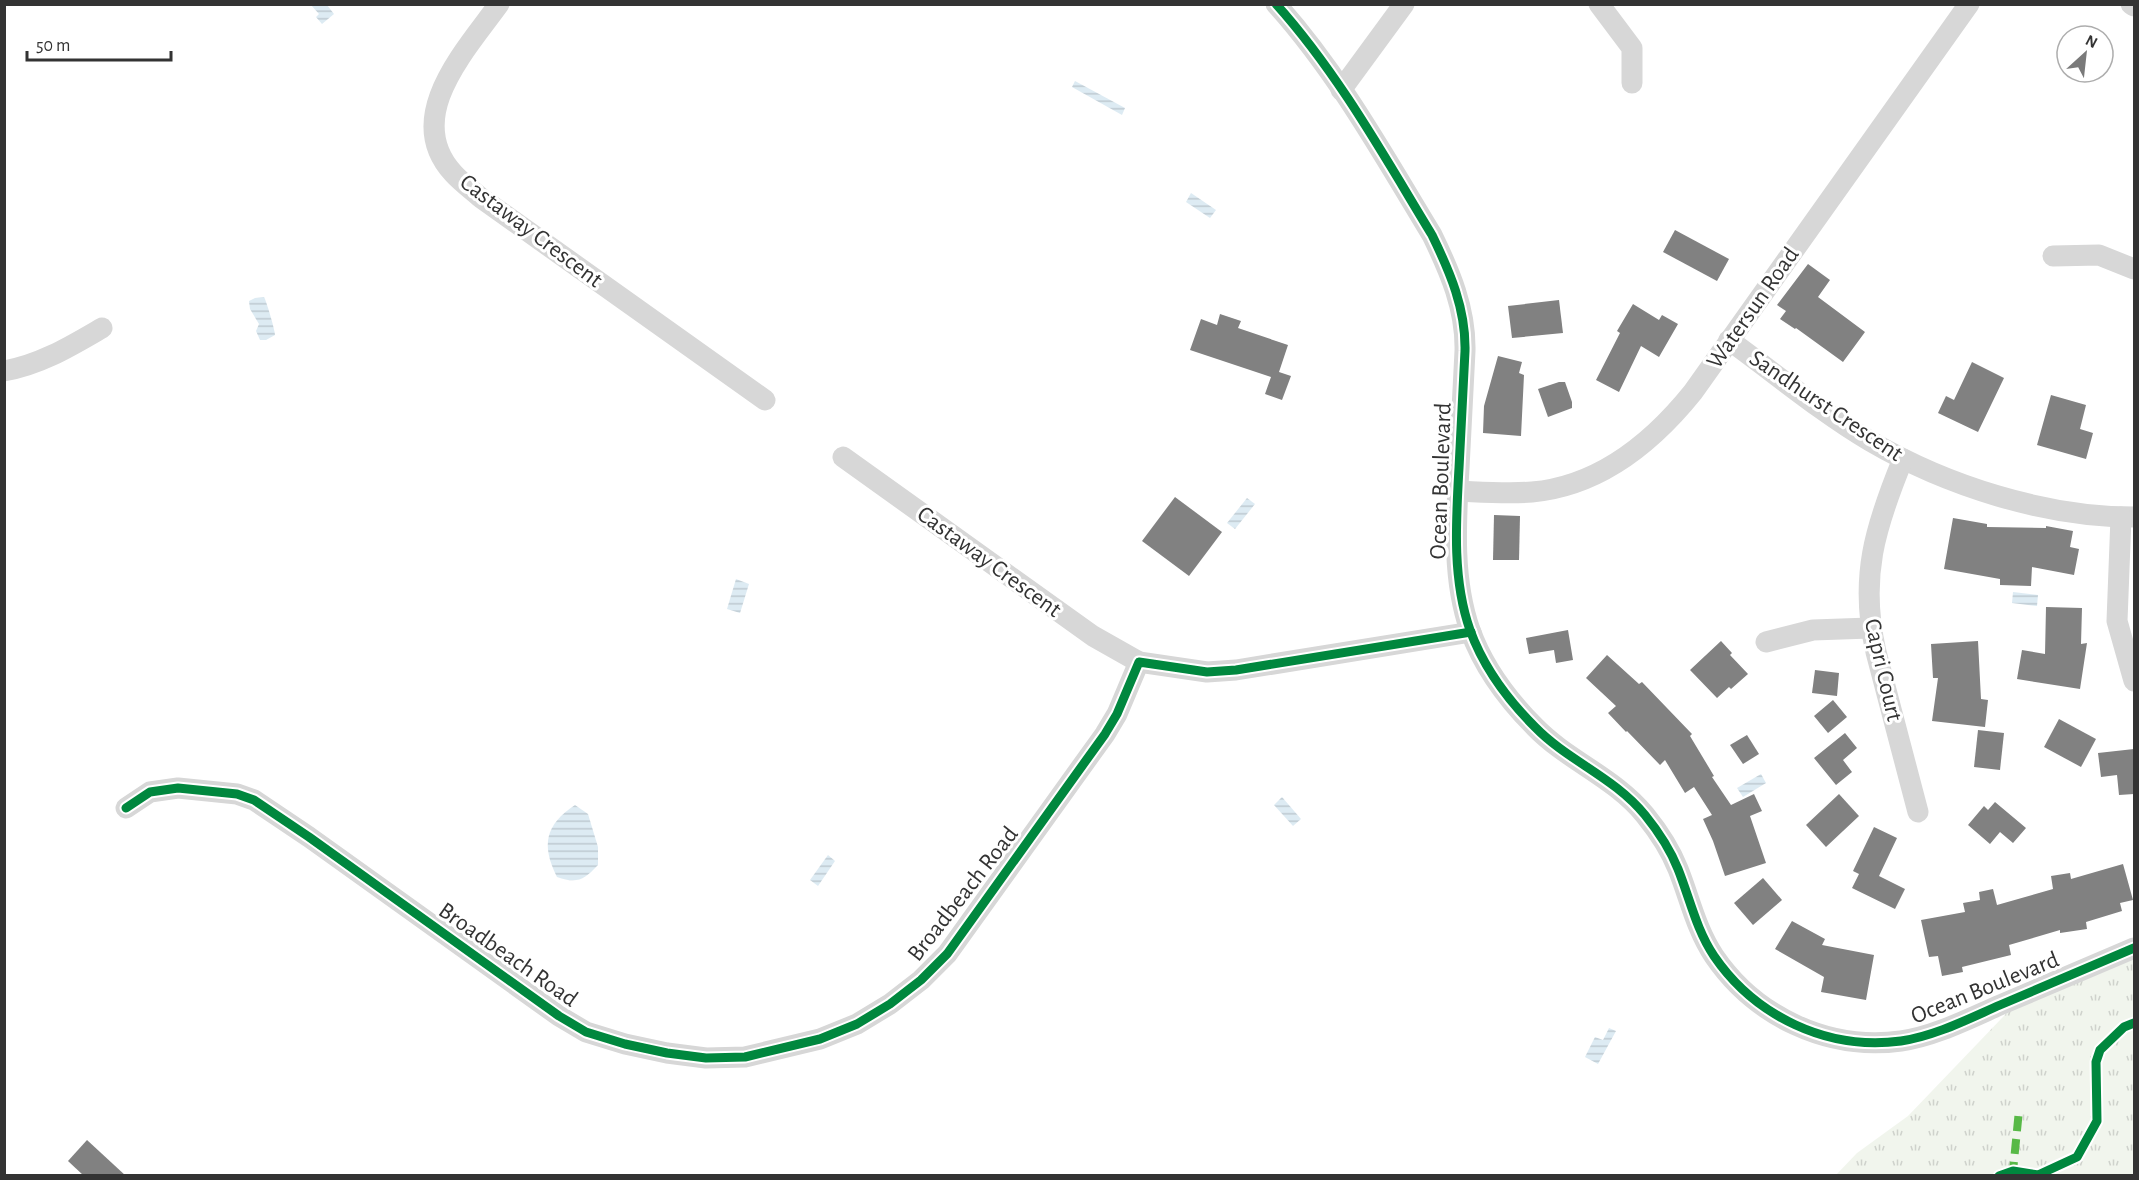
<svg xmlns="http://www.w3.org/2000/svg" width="2139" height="1180" font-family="'Alegreya Sans',sans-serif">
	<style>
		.grass { fill: url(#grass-tufts) }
		.water { fill: url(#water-rules) }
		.building { fill: #818181 }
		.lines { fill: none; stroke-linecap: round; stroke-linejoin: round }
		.street { stroke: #d7d7d7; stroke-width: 21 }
		.quiet { stroke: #58b947; stroke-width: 8; stroke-dasharray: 15 8; stroke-linecap: butt }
		.cycleway-casing { stroke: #fff; stroke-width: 13 }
		.cycleway { stroke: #00873e; stroke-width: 9 }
		.labels { text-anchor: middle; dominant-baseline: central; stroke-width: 6; stroke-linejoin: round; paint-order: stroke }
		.street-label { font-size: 24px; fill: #333; stroke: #fff }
	</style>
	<defs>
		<pattern id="grass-tufts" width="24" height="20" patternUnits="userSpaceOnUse" patternTransform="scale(1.5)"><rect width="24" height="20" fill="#f1f5ed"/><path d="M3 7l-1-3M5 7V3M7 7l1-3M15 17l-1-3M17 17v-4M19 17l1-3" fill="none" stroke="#cfd2cc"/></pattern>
		<pattern id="water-rules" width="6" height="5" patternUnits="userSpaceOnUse" patternTransform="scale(1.5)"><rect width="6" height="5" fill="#ddebf3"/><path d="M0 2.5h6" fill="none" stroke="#becad1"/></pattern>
	</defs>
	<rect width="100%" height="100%" fill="#fff"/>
	<path class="grass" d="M2134 948V1175L1835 1176 1857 1153 1908 1116 2024 995Z"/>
	<g class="water">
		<path d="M311 5H327L334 14 322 24 316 17 319 14Z"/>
		<path d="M1075 81 1125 108 1122 115 1072 87Z"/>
		<path d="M1191 193 1216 210 1210 218 1186 202Z"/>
		<path d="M264 297C266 300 275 330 275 335L266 340H260L256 331 259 324 250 309 249 301 255 298Z"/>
		<path d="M1247 498 1255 504 1235 529 1227 523Z"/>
		<path d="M736 579 749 584 740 613 727 609Z"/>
		<path d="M2013 592 2038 595 2037 606 2012 603Z"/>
		<path d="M1761 774 1766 783 1743 797 1737 788Z"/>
		<path d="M1282 797 1301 819 1293 826 1274 805Z"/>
		<path d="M575 805 588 814 598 847V865C584 880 577 884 557 877 541 845 545 825 575 805Z"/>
		<path d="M828 855 835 861 818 886 810 880Z"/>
		<path d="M1609 1028 1616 1031 1598 1064 1585 1057 1595 1037 1603 1040Z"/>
	</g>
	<g class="building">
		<path d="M1675 230 1729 259 1717 281 1663 252Z"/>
		<path d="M1808 264 1830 280 1818 297 1865 332 1843 362 1796 328 1795 329 1780 319 1786 311 1777 305Z"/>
		<path d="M1559 300 1563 333 1512 338 1508 306Z"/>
		<path d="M1633 304 1659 320 1662 315 1678 324 1659 357 1641 346 1619 392 1596 380 1620 333 1617 331Z"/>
		<path d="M1220 314 1241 321 1238 328 1288 345 1279 372 1291 376 1282 400 1265 394 1271 377 1190 350 1201 319 1217 325Z"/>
		<path d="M1498 356 1522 362 1519 373 1524 375 1521 436 1483 433 1484 406Z"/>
		<path d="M1972 362 2004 378 1978 432 1938 413 1946 396 1954 400Z"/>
		<path d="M1559 382H1565L1572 402V408L1548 417 1538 389Z"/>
		<path d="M2051 395 2086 405 2080 429 2093 433 2086 459 2037 445Z"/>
		<path d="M1175 497 1222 532 1189 576 1142 541Z"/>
		<path d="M1494 515 1520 516 1519 560H1493Z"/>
		<path d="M1953 518 1987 524V527L2046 528V526L2073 531 2070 547 2079 549 2074 575 2032 567 2031 586 2000 585V579L1944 569Z"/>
		<path d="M2046 607 2082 608 2081 644 2087 643 2080 689 2017 679 2022 650 2045 654Z"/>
		<path d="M1568 630 1573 660 1556 663 1554 650 1529 654 1526 638Z"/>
		<path d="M1721 641 1732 653 1730 655 1748 674 1731 689 1729 687 1717 698 1690 670Z"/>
		<path d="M1978 641 1981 699 1988 700 1985 727 1932 721 1938 678H1933L1931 644Z"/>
		<path d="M1607 655 1639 684 1642 682 1692 734 1690 736 1714 776 1712 777 1731 805 1754 794 1762 811 1750 816 1766 863 1725 876 1713 841 1703 819 1712 815 1694 787 1685 793 1665 760 1660 765 1627 731 1626 732 1608 713 1616 706 1586 678Z"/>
		<path d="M1815 670 1839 673 1837 696 1812 693Z"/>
		<path d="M1833 700 1847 717 1828 733 1814 716Z"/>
		<path d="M2059 719 2096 739 2081 767 2044 747Z"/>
		<path d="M1978 730 2004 733 2000 770 1974 767Z"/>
		<path d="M1845 733 1857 748 1843 760 1852 772 1836 785 1814 758Z"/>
		<path d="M1747 735 1759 754 1743 764 1730 745Z"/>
		<path d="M2134 749V794L2119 795 2117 775 2101 777 2098 753Z"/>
		<path d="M1839 794 1859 816 1826 847 1806 825Z"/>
		<path d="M1995 802 2026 828 2013 843 2000 832 1990 844 1968 825 1984 806 1988 810Z"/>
		<path d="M1874 827 1897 838 1879 876 1905 889 1895 909 1852 888 1859 874 1853 871Z"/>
		<path d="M2123 864 2133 900 2120 903 2122 911 2086 922 2087 929 2060 933V930L2009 945 2011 955 1962 967 1963 972 1942 976 1938 956 1929 957 1921 920 1965 912 1963 903 1980 900 1979 892 1993 889 1997 905 2053 889 2051 876 2070 873 2071 879Z"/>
		<path d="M1763 878 1782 900 1753 925 1734 903Z"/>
		<path d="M1792 921 1825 939 1822 945 1874 955 1866 1000 1821 992 1824 977 1775 949Z"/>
		<path d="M87 1140 126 1176H84L68 1161Z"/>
	</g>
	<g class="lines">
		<g class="street">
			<path d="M499 4C466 50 402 117 453 173 461 182 472 190 481 198L765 400"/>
			<path d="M1276 4C1338 73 1384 156 1432 235 1450 272 1466 309 1465 351 1463 390 1461 429 1459 468 1456 521 1452 579 1470 630 1483 666 1508 700 1535 727 1568 761 1614 777 1645 815 1658 831 1670 849 1678 869 1690 899 1696 929 1714 956 1755 1016 1827 1051 1901 1041 1935 1036 1968 1019 2000 1005 2045 986 2090 967 2134 948"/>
			<path d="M1599 4 1632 48V83"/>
			<path d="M2131 4 2134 6"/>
			<path d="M1341 90 1404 4"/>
			<path d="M2053 256 2099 255 2134 269"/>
			<path d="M1729 340C1776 374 1821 412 1870 441 1947 486 2045 517 2134 517"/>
			<path d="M4 371C40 365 71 346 102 328"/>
			<path d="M843 457 1093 636 1139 662"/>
			<path d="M1903 459C1875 527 1859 578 1876 652L1918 812"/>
			<path d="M1458 491C1482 492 1507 494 1532 492 1600 486 1652 443 1693 392L1969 4"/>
			<path d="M2121 517 2117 621 2134 681"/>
			<path d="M1766 642 1813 630 1870 628"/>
			<path d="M126 808 150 792 178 788 237 794 254 800 309 837 559 1016 586 1032 625 1044 667 1053 706 1058 745 1057 820 1039 857 1024 890 1004 921 980 947 954 1105 734 1117 714 1139 662 1207 672 1236 670 1471 632"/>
		</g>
		<path class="quiet" d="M2010 1176 2013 1171 2019 1110"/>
		<defs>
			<g id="cycleway">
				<path d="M1276 4C1338 73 1384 156 1432 235 1450 272 1466 309 1465 351 1463 390 1461 429 1459 468 1456 521 1452 579 1470 630 1483 666 1508 700 1535 727 1568 761 1614 777 1645 815 1658 831 1670 849 1678 869 1690 899 1696 929 1714 956 1755 1016 1827 1051 1901 1041 1935 1036 1968 1019 2000 1005 2045 986 2090 967 2134 948"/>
				<path d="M126 808 150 792 178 788 237 794 254 800 309 837 559 1016 586 1032 625 1044 667 1053 706 1058 745 1057 820 1039 857 1024 890 1004 921 980 947 954 1105 734 1117 714 1139 662 1207 672 1236 670 1471 632"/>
				<path d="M1999 1176 2013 1171 2038 1175 2077 1157 2097 1121 2096 1062 2100 1050 2124 1027 2134 1023"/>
			</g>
		</defs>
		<use href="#cycleway" class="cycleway-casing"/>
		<use href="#cycleway" class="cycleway"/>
	</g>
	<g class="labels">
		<g class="street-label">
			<text transform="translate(531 231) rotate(37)">Castaway Crescent</text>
			<text transform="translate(1753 308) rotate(-55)">Watersun Road</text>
			<text transform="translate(1826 406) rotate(34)">Sandhurst Crescent</text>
			<text transform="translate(1441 481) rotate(-88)">Ocean Boulevard</text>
			<text transform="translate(989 562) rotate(36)">Castaway Crescent</text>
			<text transform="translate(1883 670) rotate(77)">Capri Court</text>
			<text transform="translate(963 894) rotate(-52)">Broadbeach Road</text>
			<text transform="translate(508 955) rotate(35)">Broadbeach Road</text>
			<text transform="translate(1985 988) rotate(-22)">Ocean Boulevard</text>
		</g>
	</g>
	<rect width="2139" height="1180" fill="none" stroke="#333333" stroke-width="12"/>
	<g transform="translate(2085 54) rotate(27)"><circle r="28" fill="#ffffff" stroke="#adadad" stroke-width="1.5"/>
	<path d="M0-4.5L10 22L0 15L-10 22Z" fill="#7a7a7a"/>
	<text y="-9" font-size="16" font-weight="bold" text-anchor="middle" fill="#333333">N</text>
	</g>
	<path d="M27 51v9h144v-9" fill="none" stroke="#333333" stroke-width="3"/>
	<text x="36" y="51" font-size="18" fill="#333333" stroke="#ffffff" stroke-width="4.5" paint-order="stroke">50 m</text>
</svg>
